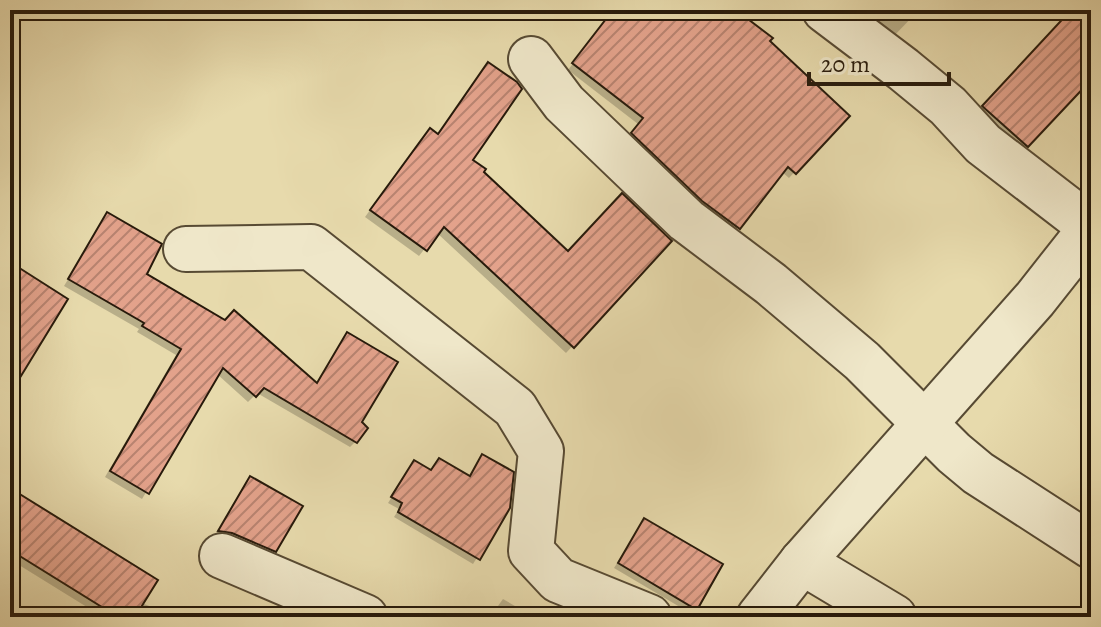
<svg xmlns="http://www.w3.org/2000/svg" width="1101" height="627" font-family="Alegreya,serif">
	<style>
		.shadow { fill: #0003 }
		.building { fill: url(#building-hatch); stroke: #271a0b; stroke-width: 2 }
		.lines { fill: none; stroke-linecap: round; stroke-linejoin: round }
		.minor-casing { stroke: #574a33; stroke-width: 48 }
		.minor { stroke: #efe7c9; stroke-width: 44 }
	</style>
	<defs>
		<pattern id="building-hatch" width="6" height="6" patternUnits="userSpaceOnUse" patternTransform="scale(2)"><rect width="6" height="6" fill="#e3a28b"/><path d="M-1 1l2-2M0 6l6-6M5 7l2-2" fill="none" stroke="#b88370"/></pattern>
	</defs>
	<rect width="100%" height="100%" fill="#e7daac"/>
	<filter id="stains"><feTurbulence type="fractalNoise" baseFrequency=".0025" numOctaves="4"/><feColorMatrix values="0 0 0 0 .2 0 0 0 0 .09 0 0 0 0 .02 0 0 0 .5 -.17"/></filter>
	<radialGradient id="worn" r=".72"><stop offset=".6" stop-color="#630" stop-opacity="0"/><stop offset="1" stop-color="#630" stop-opacity=".3"/></radialGradient>
	<g class="shadow">
		<path d="M614 10H733L847 116 789 178 782 172 732 234 627 139 638 124 568 70Z"/>
		<path d="M858 10H919L890 40Z"/>
		<path d="M1074 10H1081L1091 19V77L1022 151 979 112Z"/>
		<path d="M423 137 470 160 568 253 670 241 566 353 437 233 419 256 365 217Z"/>
		<path d="M108 214 145 275 316 385 347 335 359 423 356 441 350 447 257 393 248 402 217 374 142 499 105 477 176 355 137 332 139 329 64 286Z"/>
		<path d="M482 457 508 508 473 564 394 517 399 509 388 503 414 462 430 471 439 460 468 478Z"/>
		<path d="M246 483 274 551 269 556 215 536Z"/>
		<path d="M10 490 142 603 176 617H103L19 565 10 587Z"/>
		<path d="M645 520 695 608 690 613 614 568Z"/>
		<path d="M503 599 534 617H490Z"/>
		<path d="M1091 607V617H1083Z"/>
	</g>
	<g class="building">
		<path d="M613 10H736L773 38 770 41 850 116 796 174 788 167 740 229 702 201 631 133 643 118 572 63Z"/>
		<path d="M1071 10H1091V80L1028 147 982 106Z"/>
		<path d="M488 62 517 82 522 89 473 160 486 169 484 172 568 251 622 193 672 241 574 348 444 227 427 251 370 210 430 128 438 134Z"/>
		<path d="M107 212 162 244 147 274 225 320 234 310 317 383 347 332 398 362 362 422 368 428 357 443 264 388 256 397 223 368 149 494 110 471 181 349 142 326 144 323 68 279Z"/>
		<path d="M10 262 68 299 10 394Z"/>
		<path d="M482 454 514 472 510 508 480 560 398 512 402 503 391 497 414 460 431 470 439 458 470 476Z"/>
		<path d="M250 476 303 506 276 552 232 533 218 531Z"/>
		<path d="M10 488 158 580 135 617H118L10 550Z"/>
		<path d="M644 518 723 564 697 610 618 563Z"/>
	</g>
	<g class="lines">
		<defs>
			<g id="minor">
				<path d="M825 10 903 69 948 106 983 144 1091 227"/>
				<path d="M531 59 564 103 686 220 771 284 862 361 954 453 978 473 1091 546"/>
				<path d="M186 249 311 247 515 408 541 451 531 551 558 580 649 617"/>
				<path d="M222 556 365 617"/>
				<path d="M802 562 894 617"/>
				<path d="M759 617 802 562 1035 299 1091 228"/>
			</g>
		</defs>
		<use href="#minor" class="minor-casing"/>
		<use href="#minor" class="minor"/>
	</g>
	<rect width="1101" height="627" fill="none" stroke="#e7daac" stroke-width="40"/>
	<rect x="12" y="12" width="1077" height="603" fill="none" stroke="#271a0b" stroke-width="4"/>
	<rect x="20" y="20" width="1061" height="587" fill="none" stroke="#271a0b" stroke-width="2"/>
	<path d="M809 72v12h140v-12" fill="none" stroke="#271a0b" stroke-width="4"/>
	<text x="821" y="72" font-size="24" fill="#271a0b" stroke="#efe7c9" stroke-width="6" paint-order="stroke">20 m</text>
	<rect width="100%" height="100%" filter="url(#stains)"/>
	<rect width="100%" height="100%" fill="url(#worn)"/>
</svg>
